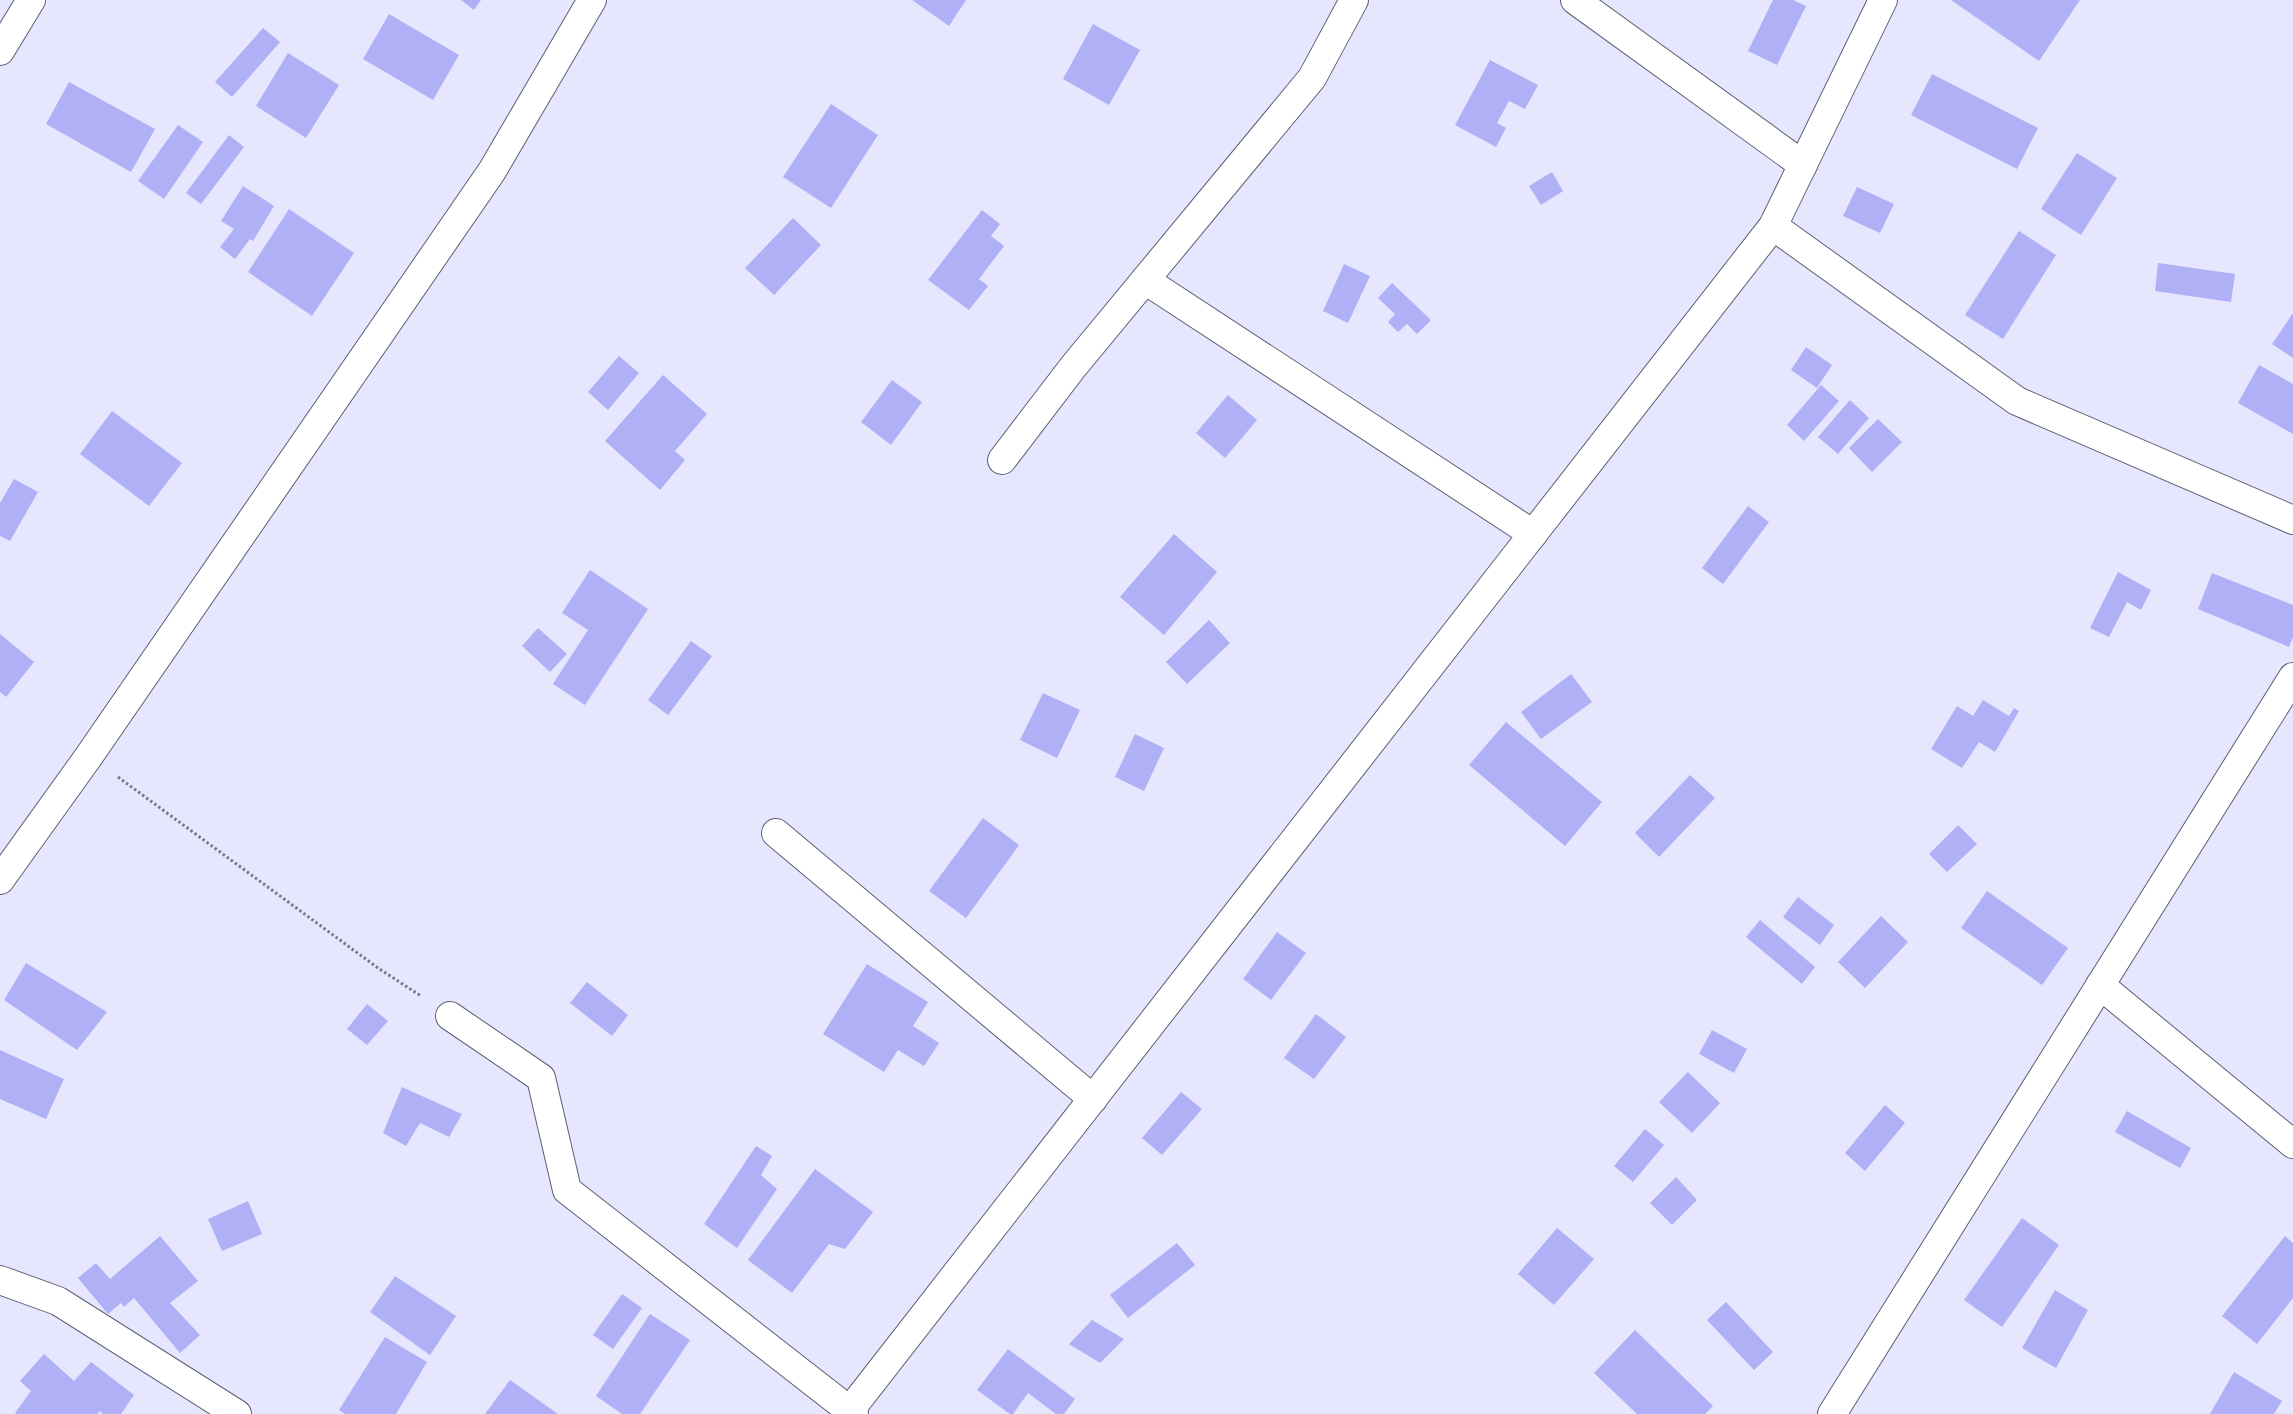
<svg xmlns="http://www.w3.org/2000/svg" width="2293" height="1414" font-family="'Sofia Sans Condensed',sans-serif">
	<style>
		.building { fill: #afb0f6 }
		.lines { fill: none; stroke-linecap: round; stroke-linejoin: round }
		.minor-casing { stroke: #5e5f72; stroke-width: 30 }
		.path { stroke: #787888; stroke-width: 3; stroke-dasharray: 2.5 2.5; stroke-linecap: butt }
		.minor { stroke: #fff; stroke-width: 28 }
	</style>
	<rect width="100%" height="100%" fill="#e6e7ff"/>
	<g class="building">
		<path d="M461 0H481L474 10Z"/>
		<path d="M912 0H966L949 26Z"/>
		<path d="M1773 0H1793L1806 6 1777 65 1748 51Z"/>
		<path d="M1951 0H2080L2039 61Z"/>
		<path d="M389 14 459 55 433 100 363 59Z"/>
		<path d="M1093 24 1140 50 1109 105 1063 79Z"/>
		<path d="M263 28 280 42 232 97 215 82Z"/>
		<path d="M288 53 339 85 306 138 256 106Z"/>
		<path d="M1490 60 1538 85 1525 109 1509 101 1497 123 1506 128 1496 147 1455 125Z"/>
		<path d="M1932 74 2038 128 2017 169 1911 115Z"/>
		<path d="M69 82 155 129 131 172 46 124Z"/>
		<path d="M831 104 878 135 831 208 783 177Z"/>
		<path d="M178 125 203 142 164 199 138 181Z"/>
		<path d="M229 135 244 147 201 204 186 193Z"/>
		<path d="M2077 153 2117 178 2081 235 2041 209Z"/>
		<path d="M1552 172 1563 191 1541 205 1529 186Z"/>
		<path d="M243 186 274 206 253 241 250 239 235 259 220 247 234 229 221 221Z"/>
		<path d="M1857 187 1894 204 1880 233 1843 216Z"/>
		<path d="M289 209 354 253 312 316 248 272Z"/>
		<path d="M982 210 1000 224 991 236 1004 246 979 279 988 286 969 310 928 280Z"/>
		<path d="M793 218 821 245 774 295 745 268Z"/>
		<path d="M2019 231 2056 255 2003 339 1965 315Z"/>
		<path d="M2158 263 2235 274 2231 302 2155 291Z"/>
		<path d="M1344 264 1370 276 1348 323 1323 311Z"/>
		<path d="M1392 283 1431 320 1417 334 1407 324 1398 332 1388 322 1395 314 1378 298Z"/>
		<path d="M2293 313V358L2272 344Z"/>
		<path d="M1806 347 1832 365 1817 388 1791 370Z"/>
		<path d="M619 356 639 373 608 410 588 392Z"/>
		<path d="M2259 365 2293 384V434L2238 403Z"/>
		<path d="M663 375 707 414 675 451 685 460 660 490 605 441Z"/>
		<path d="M892 380 922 402 891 445 861 422Z"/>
		<path d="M1821 385 1839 401 1804 441 1787 425Z"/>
		<path d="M1228 395 1257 420 1225 458 1196 433Z"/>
		<path d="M1850 400 1869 418 1838 454 1818 437Z"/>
		<path d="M112 411 182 463 149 506 80 454Z"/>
		<path d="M1878 419 1902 442 1872 472 1849 448Z"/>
		<path d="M14 479 38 492 10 541 0 536V503Z"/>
		<path d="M1748 506 1769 522 1723 584 1702 568Z"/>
		<path d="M1174 534 1217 572 1164 635 1120 597Z"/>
		<path d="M590 570 648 609 585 705 553 684 588 630 562 613Z"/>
		<path d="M2118 572 2151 590 2141 610 2127 602 2109 637 2090 628Z"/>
		<path d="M2212 573 2293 605V637L2289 647 2198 609Z"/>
		<path d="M1209 620 1230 643 1187 684 1166 662Z"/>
		<path d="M538 628 567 654 550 672 522 646Z"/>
		<path d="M0 634 34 662 6 697 0 692Z"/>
		<path d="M691 641 712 656 668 715 648 700Z"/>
		<path d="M1571 674 1592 702 1541 739 1521 712Z"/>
		<path d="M1043 693 1080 710 1057 758 1020 740Z"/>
		<path d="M1983 700 2009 716 2014 708 2019 711 1995 752 1979 742 1962 768 1931 749 1957 706 1973 716Z"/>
		<path d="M1506 722 1602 802 1565 846 1469 765Z"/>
		<path d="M1135 734 1164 748 1144 791 1115 777Z"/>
		<path d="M1690 775 1715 798 1659 857 1635 833Z"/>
		<path d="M983 818 1019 845 966 918 929 891Z"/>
		<path d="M1958 825 1977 844 1947 872 1929 854Z"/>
		<path d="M1987 891 2068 948 2042 985 1961 928Z"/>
		<path d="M1798 897 1834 925 1820 945 1783 917Z"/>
		<path d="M1881 916 1908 942 1865 988 1838 962Z"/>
		<path d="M1760 920 1815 967 1802 984 1746 937Z"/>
		<path d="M1277 932 1306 953 1271 1000 1243 979Z"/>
		<path d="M26 963 107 1012 77 1050 4 1000Z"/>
		<path d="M867 964 928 1002 913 1026 939 1043 924 1066 898 1050 884 1072 823 1034Z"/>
		<path d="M587 982 628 1015 612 1036 570 1003Z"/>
		<path d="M367 1004 388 1021 367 1045 347 1029Z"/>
		<path d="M1316 1014 1346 1037 1314 1079 1284 1058Z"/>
		<path d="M1712 1030 1747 1049 1734 1073 1699 1054Z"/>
		<path d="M0 1050 64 1079 46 1119 0 1099Z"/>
		<path d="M1688 1072 1720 1103 1692 1133 1659 1102Z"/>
		<path d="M402 1087 462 1114 449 1137 420 1123 406 1146 383 1133Z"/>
		<path d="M1181 1092 1202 1109 1162 1155 1142 1138Z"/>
		<path d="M1885 1105 1905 1123 1865 1171 1845 1153Z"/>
		<path d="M2127 1111 2191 1148 2180 1168 2115 1132Z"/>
		<path d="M1645 1129 1664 1145 1633 1182 1614 1166Z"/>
		<path d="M756 1146 772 1156 761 1175 777 1189 737 1248 704 1224Z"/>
		<path d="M815 1169 873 1212 845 1249 829 1244 792 1293 748 1260Z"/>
		<path d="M1676 1177 1697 1200 1672 1225 1650 1203Z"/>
		<path d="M248 1201 262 1234 222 1251 208 1219Z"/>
		<path d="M2022 1218 2059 1245 2002 1327 1964 1300Z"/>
		<path d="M1557 1228 1594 1259 1554 1305 1518 1274Z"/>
		<path d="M160 1236 198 1281 170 1303 200 1335 180 1353 134 1298 124 1307 121 1303 108 1314 78 1278 96 1263 110 1279Z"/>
		<path d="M2285 1236 2293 1243V1298L2257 1344 2222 1316Z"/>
		<path d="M1177 1243 1195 1265 1128 1318 1110 1295Z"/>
		<path d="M395 1276 456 1316 430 1355 370 1312Z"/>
		<path d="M2055 1290 2088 1310 2056 1368 2022 1348Z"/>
		<path d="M622 1294 642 1308 613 1349 593 1335Z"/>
		<path d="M1726 1302 1773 1352 1754 1370 1707 1320Z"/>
		<path d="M650 1314 690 1340 640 1414H622L596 1396Z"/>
		<path d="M1092 1320 1124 1339 1100 1363 1069 1344Z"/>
		<path d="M1635 1330 1713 1406 1705 1414H1637L1594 1373Z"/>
		<path d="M385 1337 427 1362 396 1414H345L339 1410Z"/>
		<path d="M1008 1349 1075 1399 1064 1414H1056L1028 1393 1013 1414H1010L977 1390Z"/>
		<path d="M44 1354 74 1381 91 1362 134 1395 121 1414H103L100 1411 97 1414H16L15 1413 31 1391 20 1381Z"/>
		<path d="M2234 1372 2282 1401 2274 1414H2210Z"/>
		<path d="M510 1380 558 1414H485Z"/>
	</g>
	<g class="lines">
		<defs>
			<g id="minor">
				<path d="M1575 0 1803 165"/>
				<path d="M0 51 31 0"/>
				<path d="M1773 226 2017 401 2293 520"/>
				<path d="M1145 280 1533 534"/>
				<path d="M1002 460 1073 367 1312 78 1354 0"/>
				<path d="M776 833 1093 1099"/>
				<path d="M0 880 89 756 492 171 592 0"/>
				<path d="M2100 985 2293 1144"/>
				<path d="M450 1016 541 1078 567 1190 854 1414"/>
				<path d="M0 1280 58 1301 237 1414"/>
				<path d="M847 1414 1773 226 1883 0"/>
				<path d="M1832 1414 2293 677"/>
			</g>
		</defs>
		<use href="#minor" class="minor-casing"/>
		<path class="path" d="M118 777 378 968 421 996"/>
		<use href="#minor" class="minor"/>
	</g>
</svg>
